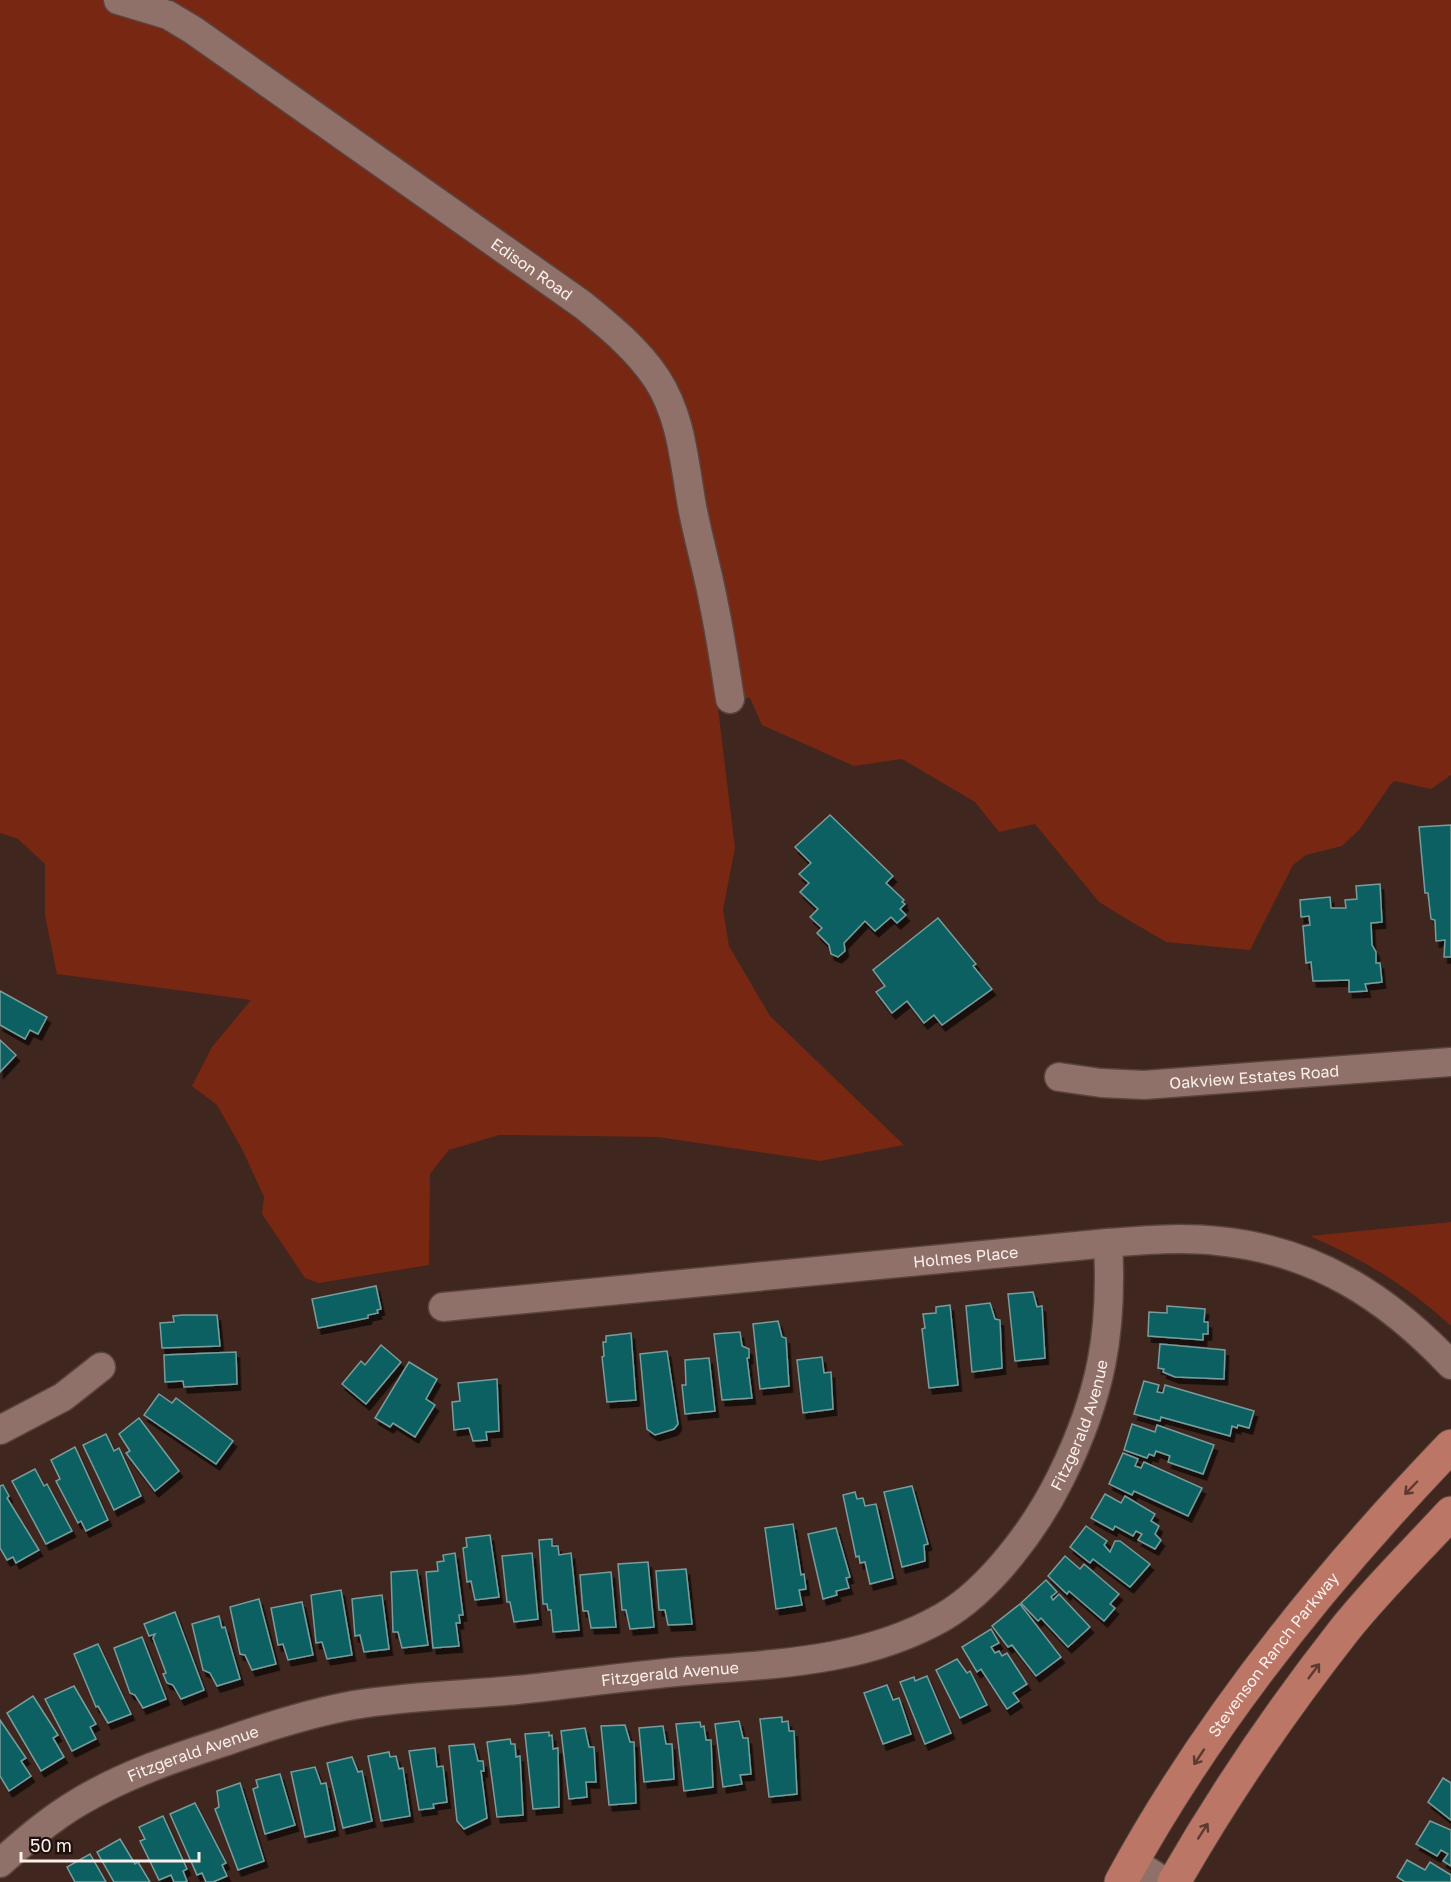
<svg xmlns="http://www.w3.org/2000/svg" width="1451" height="1882" font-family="'Golos Text',sans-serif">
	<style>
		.green { fill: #782713 }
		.building { fill: #0a6162; stroke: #789d9c; stroke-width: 1.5; filter: url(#shadow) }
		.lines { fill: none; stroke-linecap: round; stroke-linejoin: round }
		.minor-casing { stroke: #59443e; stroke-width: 31 }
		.major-casing { stroke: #59443e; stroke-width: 35 }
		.minor { stroke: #8f7169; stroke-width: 28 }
		.major { stroke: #bb7665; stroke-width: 33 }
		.oneway { stroke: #5d3a31 }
		.labels { text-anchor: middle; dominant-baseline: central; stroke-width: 6; stroke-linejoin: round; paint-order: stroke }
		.street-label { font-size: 16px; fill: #fdefeb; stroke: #1e120f }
	</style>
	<defs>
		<filter id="shadow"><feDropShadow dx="3.5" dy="6" stdDeviation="0" flood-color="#0009"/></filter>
	</defs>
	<rect width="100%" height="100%" fill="#3f261f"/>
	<g class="green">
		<path d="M0 0H1451V775L1431 789 1395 781 1391 784 1360 829 1342 846 1306 855 1293 865 1250 950 1166 942 1125 918 1099 902 1035 824 999 832 975 802 902 759 854 766 762 725 750 698 717 700 735 848 723 910 729 946 770 1016 904 1145 820 1161 658 1137 499 1135 449 1150 430 1174 429 1265 319 1283 305 1278 262 1214 264 1197 243 1151 217 1105 192 1086 212 1047 251 1000 57 974 45 916V864L18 839 0 833Z"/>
		<path d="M1451 1222V1326C1409 1287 1363 1259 1310 1236Z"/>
	</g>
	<g class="building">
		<path d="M830 815 893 876 886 883 904 900 902 902 905 904 900 909 906 915 897 923 891 917 875 931 865 921 844 943 845 951 838 957 831 954 829 945 817 933 822 928 810 917 818 909 800 892 809 883 799 874 811 863 795 847Z"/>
		<path d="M1451 825V957H1444L1445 940 1436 941 1435 920 1431 919 1428 893H1425L1419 827Z"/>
		<path d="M1380 884 1382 922 1371 923 1372 945 1376 952V963H1380L1382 982 1365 984 1367 991 1349 992V980L1313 981 1311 962 1306 963 1303 926 1310 925 1309 916 1301 917 1300 900 1330 897 1331 908H1346L1345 900 1357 899 1356 886Z"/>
		<path d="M938 918 976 964 973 966 992 989 942 1025 934 1015 924 1023 907 1001 892 1013 876 992 885 986 873 970Z"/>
		<path d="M0 991 47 1017 38 1034 30 1030 25 1039 0 1025Z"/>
		<path d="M0 1040 16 1055 0 1072Z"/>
		<path d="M376 1286 381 1309 377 1310 378 1313 368 1315V1318L318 1328 312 1299Z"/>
		<path d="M1033 1292 1037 1307 1042 1306 1045 1358 1015 1361 1008 1294Z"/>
		<path d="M990 1303 995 1319 1000 1320 1002 1368 972 1372 966 1306Z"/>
		<path d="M950 1305 958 1385 929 1388 922 1329 925 1328 923 1314 936 1313V1307Z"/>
		<path d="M1167 1306 1205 1309 1204 1322H1208V1334H1203V1340L1148 1336 1149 1312 1167 1313Z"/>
		<path d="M183 1315H217L220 1346 162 1348 160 1323 174 1322 173 1316Z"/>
		<path d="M778 1321 782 1337 786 1338 789 1386 760 1389 753 1324Z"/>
		<path d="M740 1332 742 1346 749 1349V1358H747L752 1398 722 1400 714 1334Z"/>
		<path d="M631 1333 636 1400 607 1402 602 1357 604 1356 603 1342H606V1336Z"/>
		<path d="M1160 1344 1225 1350 1224 1379 1175 1377 1163 1372 1164 1369 1158 1368Z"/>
		<path d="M381 1345 401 1362 366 1404 342 1384 361 1361 365 1365Z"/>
		<path d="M667 1351 678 1424 674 1429 655 1435 647 1429 640 1354Z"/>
		<path d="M236 1352 237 1384 184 1387 183 1381 165 1382 164 1355Z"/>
		<path d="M822 1357 824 1373 831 1372 833 1409 803 1413 797 1360Z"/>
		<path d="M709 1358 715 1411 685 1414 682 1385H686L685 1360Z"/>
		<path d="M409 1362 437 1379 426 1399 435 1405 415 1437 393 1423 390 1427 375 1418Z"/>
		<path d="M497 1379 499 1431 486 1432 487 1440 473 1441 469 1428 454 1430 452 1402 460 1401 458 1383Z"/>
		<path d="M1144 1381 1159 1385 1157 1392 1163 1393 1165 1385 1254 1411 1249 1428 1238 1425 1237 1428 1232 1426 1230 1436 1161 1417 1160 1421 1134 1414Z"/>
		<path d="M159 1394 172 1403 176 1398 233 1441 216 1464 144 1415Z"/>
		<path d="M139 1418 179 1471 155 1491 126 1453 130 1451 119 1434Z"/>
		<path d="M1132 1424 1155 1432 1157 1425 1214 1445 1203 1474 1168 1462 1170 1456 1156 1451 1154 1456 1149 1454 1147 1458 1124 1450Z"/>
		<path d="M106 1434 114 1451 119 1448 141 1496 114 1510 83 1445Z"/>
		<path d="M75 1447 108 1520 86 1531 81 1521 78 1523 56 1481 60 1479 51 1460Z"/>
		<path d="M1123 1453 1138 1459 1135 1466 1141 1468 1144 1462 1202 1488 1188 1516 1134 1491 1132 1495 1109 1484Z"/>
		<path d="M35 1469 44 1486 47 1484 72 1531 46 1544 12 1481Z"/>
		<path d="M3 1485 9 1496 7 1498 39 1550 16 1563 13 1557 7 1560 0 1548V1486Z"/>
		<path d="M912 1486 928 1544 924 1545 925 1561 902 1567 884 1492Z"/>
		<path d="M855 1492 857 1499 863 1498 865 1506 876 1504 893 1578 870 1584 865 1562 860 1563 859 1556 856 1557 843 1495Z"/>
		<path d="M1105 1494 1121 1503 1125 1496 1155 1514 1151 1521 1159 1526 1155 1534 1161 1540 1155 1549 1138 1540 1142 1534 1136 1531 1133 1536 1115 1526 1113 1530 1091 1518Z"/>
		<path d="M793 1524 801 1575 804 1574 806 1589 799 1590 802 1605 776 1609 765 1528Z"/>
		<path d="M1086 1526 1107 1541 1104 1545 1110 1552 1115 1541H1120L1150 1564 1130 1587 1093 1559 1090 1563 1070 1547Z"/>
		<path d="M836 1528 850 1577 846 1578 849 1588 836 1591 837 1595 823 1599 808 1534Z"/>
		<path d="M490 1535 499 1597 475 1600 471 1581 467 1582 463 1548 467 1547 466 1538Z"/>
		<path d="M552 1539V1546H558L559 1555 571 1553 579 1630 553 1632 551 1610H548L547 1604H543L539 1540Z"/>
		<path d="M455 1553 463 1615H459L460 1623H456L459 1646 433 1648 426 1572 438 1571 437 1562 444 1561 443 1555Z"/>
		<path d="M532 1553 538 1619 514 1622 510 1602H507L502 1556Z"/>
		<path d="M1065 1556 1080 1569 1084 1564 1119 1594 1110 1604 1115 1608 1104 1621 1069 1591 1067 1594 1048 1576Z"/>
		<path d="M648 1562 654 1627 630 1629 626 1610H622L618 1564Z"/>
		<path d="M686 1569 692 1624 668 1625 665 1610H659L656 1571Z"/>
		<path d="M417 1570 428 1645 402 1648 398 1632H393L391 1572Z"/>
		<path d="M611 1572 616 1627 591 1628 588 1611H583L580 1575Z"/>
		<path d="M1046 1580 1057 1592 1051 1597 1053 1600 1059 1594 1090 1627 1068 1647 1041 1618 1038 1621 1021 1603Z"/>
		<path d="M341 1590 352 1655 327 1659 322 1642 316 1643 311 1595Z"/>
		<path d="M382 1595 389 1649 364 1652 360 1635 355 1636 352 1599Z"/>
		<path d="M259 1599 276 1664 252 1670 245 1655 240 1654 230 1607Z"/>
		<path d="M302 1602 313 1655 288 1660 283 1644 278 1645 271 1608Z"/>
		<path d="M1020 1604 1061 1657 1036 1676 1012 1645 1008 1647 992 1626Z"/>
		<path d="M175 1612 204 1690 181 1699 173 1685 167 1683 163 1674 166 1673 153 1638 155 1634 149 1636 144 1624Z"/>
		<path d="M219 1616 222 1628 225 1627 240 1679 217 1686 210 1673 203 1670 192 1624Z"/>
		<path d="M991 1629 999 1643 991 1647 995 1653 999 1651 1002 1656 1007 1653 1027 1684 1013 1693 1019 1701 1007 1709 981 1669 977 1672 962 1647Z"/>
		<path d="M142 1637 166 1699 143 1708 135 1695 130 1693 114 1648Z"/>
		<path d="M98 1644 131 1714 108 1723 98 1706 96 1707 74 1654Z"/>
		<path d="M957 1659 967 1673 970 1671 987 1705 960 1718 936 1670Z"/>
		<path d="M927 1676 951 1733 925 1744 900 1682 914 1677 915 1681Z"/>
		<path d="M887 1685 893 1700 899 1698 911 1734 883 1744 864 1693Z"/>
		<path d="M74 1686 96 1724 90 1727 96 1739 72 1751 45 1699Z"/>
		<path d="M33 1696 58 1735 53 1738 64 1757 41 1771 7 1713Z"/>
		<path d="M782 1717V1722L788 1721 789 1731H794L797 1794 769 1797 760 1719Z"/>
		<path d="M0 1720 26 1758 21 1761 31 1776 9 1791 0 1776Z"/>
		<path d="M739 1721 743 1738H748L751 1774 740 1775 742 1784 723 1787 715 1724Z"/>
		<path d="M700 1722 701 1727 704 1726 706 1740H711L713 1787 684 1791 676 1724Z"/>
		<path d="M625 1725 630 1742H634L636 1803 609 1805 601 1726Z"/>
		<path d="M663 1726 666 1744H672L674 1779 644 1782 639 1728Z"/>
		<path d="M585 1728 589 1747H594L596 1782H586L587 1797 569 1799 561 1731Z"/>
		<path d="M549 1732V1736L552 1735 553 1749 558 1748 559 1807 533 1809 525 1734Z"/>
		<path d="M510 1739 511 1744H515L516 1757 520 1756 523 1815 497 1817 487 1742Z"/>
		<path d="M474 1744 478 1761H483L484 1771H481L487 1818 464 1829 457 1821 449 1746Z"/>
		<path d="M435 1748 437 1767 443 1766 447 1802 433 1804 434 1808 419 1810 409 1751Z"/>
		<path d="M389 1752 390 1757 396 1756 399 1769 403 1768 410 1816 381 1821 368 1756Z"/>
		<path d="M352 1757 358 1772 362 1771 372 1821 343 1828 327 1763Z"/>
		<path d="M315 1767 321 1784 326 1783 335 1830 305 1837 291 1772Z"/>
		<path d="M280 1774 295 1825 265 1834 253 1789 258 1787 256 1780Z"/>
		<path d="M1443 1778 1451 1783V1820L1428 1802Z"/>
		<path d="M240 1783 264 1861 238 1870 215 1809 219 1807 217 1791Z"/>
		<path d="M195 1803 226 1863 222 1865 227 1876 213 1882H206L202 1873 197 1875 170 1814Z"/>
		<path d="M163 1816 187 1869 183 1871 187 1881 184 1882H174L171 1875 159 1880 140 1841 145 1839 139 1827Z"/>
		<path d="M1430 1821 1451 1830V1866L1443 1861 1448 1854 1441 1850 1437 1856 1416 1844Z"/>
		<path d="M120 1839 135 1864 138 1862 150 1882H114L97 1852Z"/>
		<path d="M90 1854 106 1882H75L67 1867Z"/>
		<path d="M1407 1860 1425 1870 1430 1862 1451 1875V1882H1405L1397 1877Z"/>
	</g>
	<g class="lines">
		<defs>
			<g id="minor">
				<path id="s1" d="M118 0 168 15 193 30 583 305C610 327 637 349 657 379 682 418 684 462 692 506 698 538 707 568 713 600 720 633 725 666 730 699"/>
				<path id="s2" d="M1059 1077 1101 1083 1144 1085 1451 1062"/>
				<path id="s3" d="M443 1307 1108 1243C1145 1240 1182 1237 1218 1241 1314 1250 1387 1297 1451 1365"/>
				<path d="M0 1430 63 1397 101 1367"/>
				<path d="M1132 1861 1165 1882"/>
				<path id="s4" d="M0 1863C25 1841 50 1819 79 1802 124 1775 174 1758 224 1742 266 1727 310 1713 354 1705 408 1696 463 1695 517 1690 574 1684 630 1676 687 1671 775 1664 865 1662 943 1617 991 1589 1037 1526 1061 1477 1101 1396 1113 1333 1108 1243"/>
			</g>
			<g id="major">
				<path id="s5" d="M1121 1882C1206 1725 1328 1574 1451 1446"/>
				<path d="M1174 1882C1225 1793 1283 1708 1346 1628 1379 1587 1416 1551 1451 1513"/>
			</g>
		</defs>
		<use href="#minor" class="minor-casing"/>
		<use href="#major" class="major-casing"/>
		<use href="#minor" class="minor"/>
		<use href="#major" class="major"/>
	</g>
	<defs><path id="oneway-shaft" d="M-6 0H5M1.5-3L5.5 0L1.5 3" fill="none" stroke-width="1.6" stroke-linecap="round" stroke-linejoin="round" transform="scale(1.5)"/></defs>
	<g class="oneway">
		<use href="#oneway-shaft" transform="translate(1411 1488) rotate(134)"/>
		<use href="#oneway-shaft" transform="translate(1314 1671) rotate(-53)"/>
		<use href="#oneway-shaft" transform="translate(1199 1757) rotate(124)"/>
		<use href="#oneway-shaft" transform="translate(1203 1831) rotate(-57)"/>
	</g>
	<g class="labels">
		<g class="street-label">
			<text stroke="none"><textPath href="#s1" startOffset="496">Edison Road</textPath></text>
			<text stroke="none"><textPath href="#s2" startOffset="196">Oakview Estates Road</textPath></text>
			<text stroke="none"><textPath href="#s3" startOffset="525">Holmes Place</textPath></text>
			<text stroke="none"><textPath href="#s4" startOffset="1232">Fitzgerald Avenue</textPath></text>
			<text stroke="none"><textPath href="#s5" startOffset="274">Stevenson Ranch Parkway</textPath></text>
			<text stroke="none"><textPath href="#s4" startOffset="710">Fitzgerald Avenue</textPath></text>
			<text stroke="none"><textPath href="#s4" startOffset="224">Fitzgerald Avenue</textPath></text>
		</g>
	</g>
	<path d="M21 1852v9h178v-9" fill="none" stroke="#fdefeb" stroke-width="3"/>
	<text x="30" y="1852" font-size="18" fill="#fdefeb" stroke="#1e120f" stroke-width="4.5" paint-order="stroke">50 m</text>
</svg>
